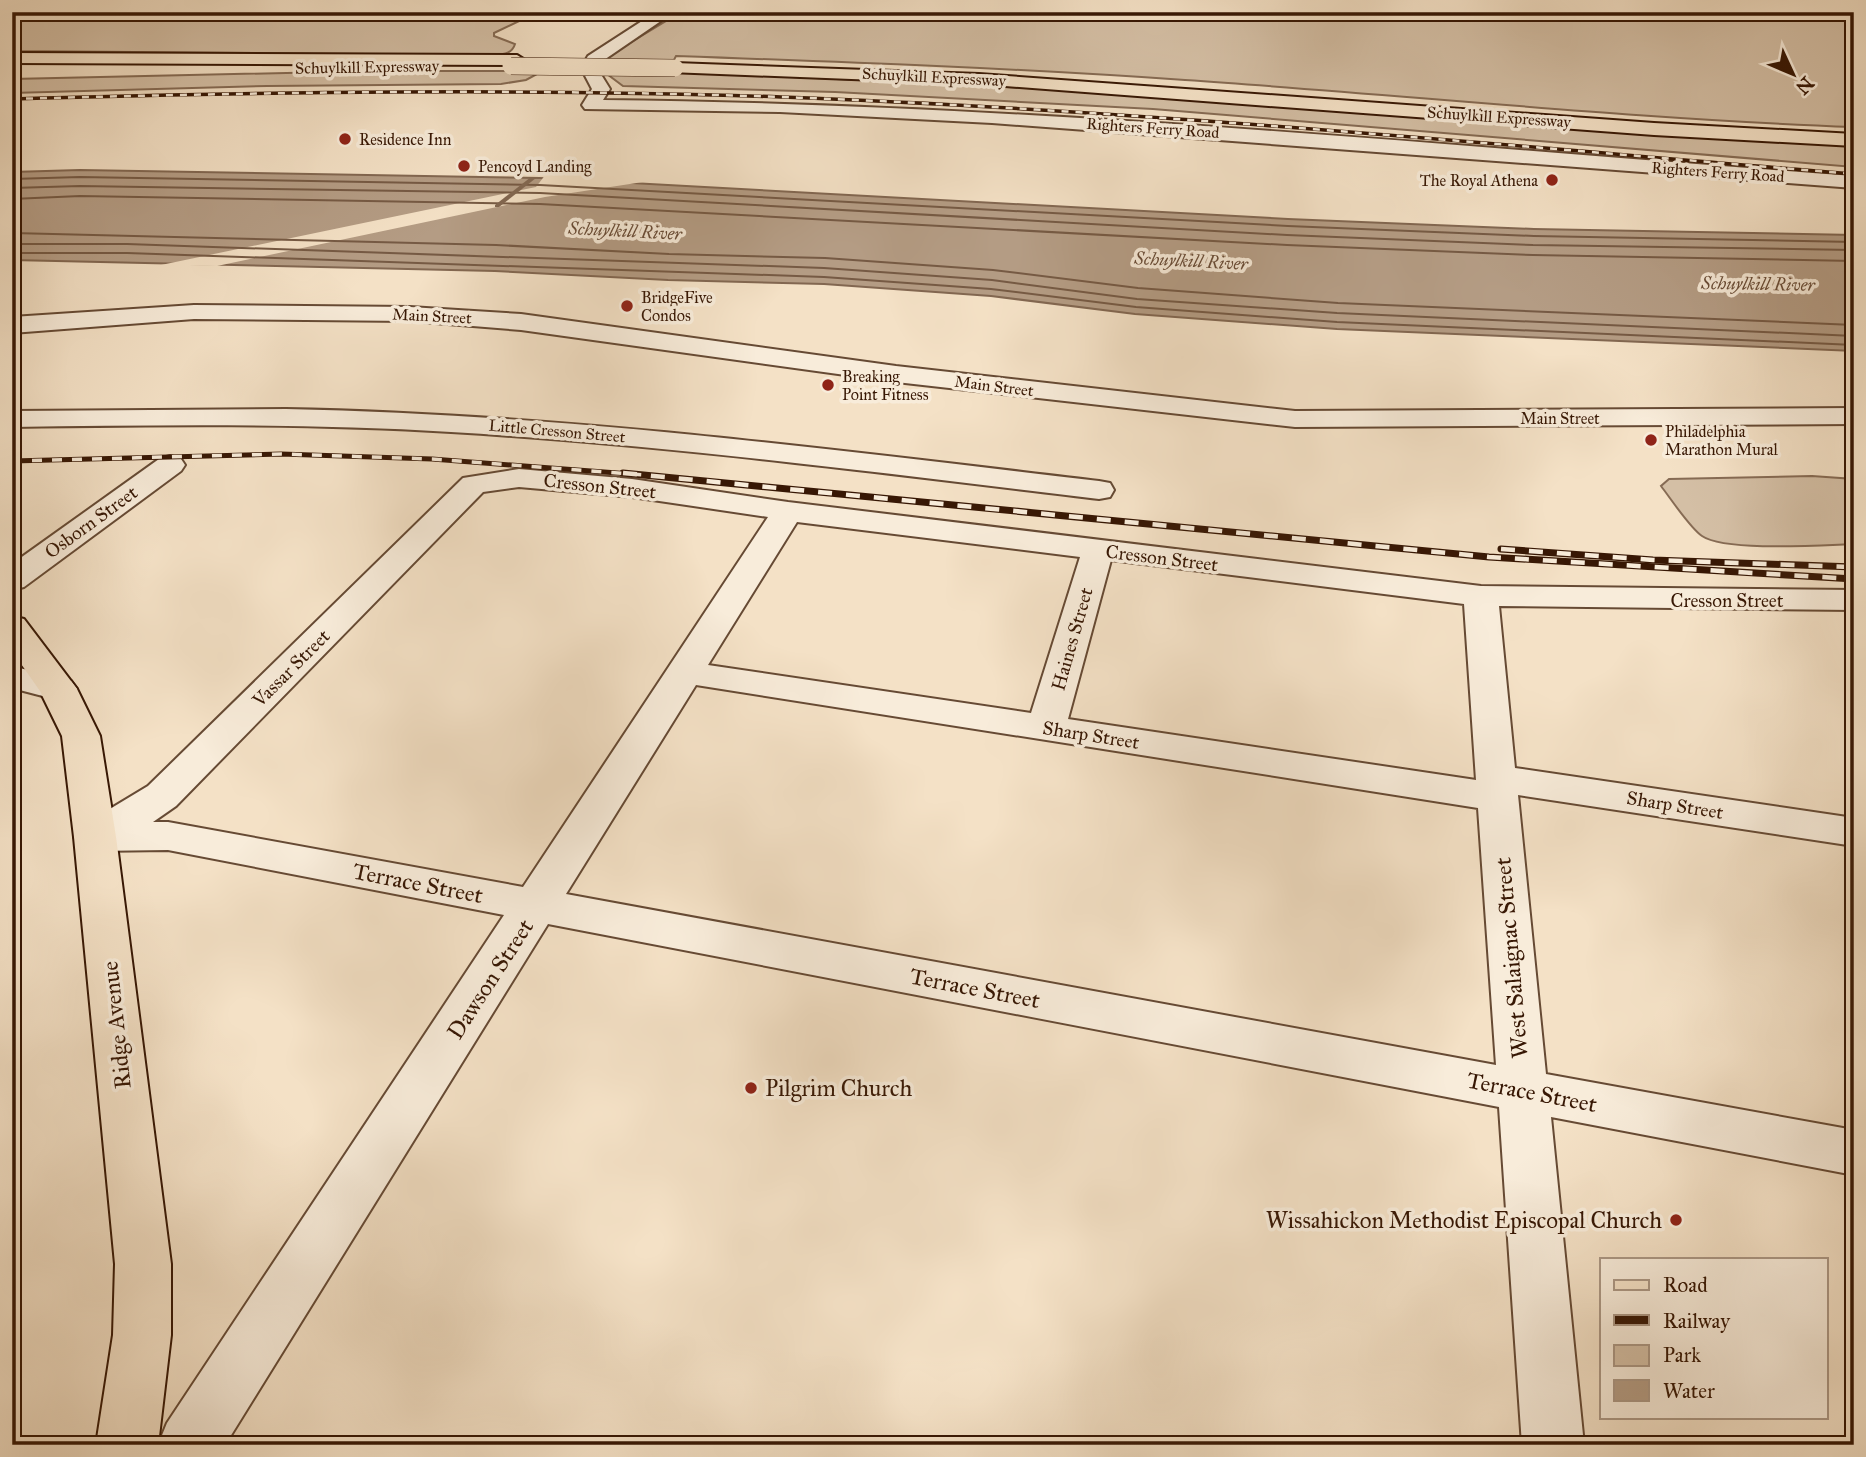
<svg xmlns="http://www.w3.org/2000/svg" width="1866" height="1457" font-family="'IM FELL Great Primer',serif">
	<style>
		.green { fill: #d4bfa5; stroke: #866b54; stroke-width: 2 }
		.water { fill: #b49c84; stroke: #826751; stroke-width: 2 }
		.pier { fill: #f4e1c6 }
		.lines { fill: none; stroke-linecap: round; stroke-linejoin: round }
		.shore { stroke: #765a44; stroke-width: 2 }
		.stream { fill: #826751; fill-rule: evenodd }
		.minor-casing { stroke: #664a34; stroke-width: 4 }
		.major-casing { stroke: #371704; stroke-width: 4 }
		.highway-casing { stroke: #371704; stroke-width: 4 }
		.minor { fill: #f8ecda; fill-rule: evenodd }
		.major { fill: #f4e1c6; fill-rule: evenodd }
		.highway { fill: #f4e1c6; fill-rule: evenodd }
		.rail-far2-casing { stroke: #371704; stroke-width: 3.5 }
		.rail-far1-casing { stroke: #371704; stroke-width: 5 }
		.rail-casing { stroke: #371704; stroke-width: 7 }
		.rail-far2 { stroke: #f8ecda; stroke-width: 2.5; stroke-dasharray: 7; stroke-linecap: butt }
		.rail-far1 { stroke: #f8ecda; stroke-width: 3.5; stroke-dasharray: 10; stroke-linecap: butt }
		.rail { stroke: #f8ecda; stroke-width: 4.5; stroke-dasharray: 14; stroke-linecap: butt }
		.highway-bridge-casing { stroke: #371704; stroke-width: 18; stroke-linecap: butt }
		.highway-bridge { stroke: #f4e1c6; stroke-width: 17 }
		.poi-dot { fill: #8f2418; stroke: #f8ecda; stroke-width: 2.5 }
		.labels { text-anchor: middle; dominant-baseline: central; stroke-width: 7; stroke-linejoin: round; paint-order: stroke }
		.far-street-label { font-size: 16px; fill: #371704; stroke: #f8ecda }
		.far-poi-label { font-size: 16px; fill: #371704; stroke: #f8ecda; text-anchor: start }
		.far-water-label { font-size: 18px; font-style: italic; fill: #694c37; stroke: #f8ecda }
		.street-label { font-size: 19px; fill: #371704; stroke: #f8ecda }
		.near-street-label { font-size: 23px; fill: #371704; stroke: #f8ecda }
		.near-poi-label { font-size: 23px; fill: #371704; stroke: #f8ecda; text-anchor: start }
	</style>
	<rect width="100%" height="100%" fill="#f4e1c6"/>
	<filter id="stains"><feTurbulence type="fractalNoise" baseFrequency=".00286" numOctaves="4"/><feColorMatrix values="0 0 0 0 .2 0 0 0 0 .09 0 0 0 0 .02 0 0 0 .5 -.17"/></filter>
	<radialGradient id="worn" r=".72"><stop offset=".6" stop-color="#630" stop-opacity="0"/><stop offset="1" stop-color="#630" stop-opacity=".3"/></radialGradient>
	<g class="green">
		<path d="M12 12H538L494 33V36L515 44C511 58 494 54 481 55L12 51Z"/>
		<path d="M681 12H1854V127C1631 119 1408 95 1185 80 1016 68 846 62 676 56L668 71 1093 91 1854 145V167L1153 109 835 92 623 86 603 71 604 61 610 55Z"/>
		<path d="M373 71H533L539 73 526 80 501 84 267 86 12 93V79Z"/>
		<path d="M1812 476 1854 479V544C1823 545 1725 552 1702 536 1690 528 1671 499 1661 486L1669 479Z"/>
	</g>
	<path class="water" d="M80 170 540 178 1288 219 1534 229 1854 235V351L1337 329 1135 314 991 296 824 284 668 280 495 271 12 260V172Z"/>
	<path class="pier" d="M546 174 656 180 545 197 217 266 161 265 536 187Z"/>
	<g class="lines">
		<g class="shore">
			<path d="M12 179 80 177 540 185 1288 226 1534 236 1854 242"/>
			<path d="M12 188 80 186 540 193 1287 235 1533 245 1854 250"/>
			<path d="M12 199 80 196 540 204 1287 245 1533 255 1854 261"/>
			<path d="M12 233 496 245 669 254 825 258 993 270 1138 288 1338 303 1854 325"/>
			<path d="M12 244H127L824 268 992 280 1137 299 1337 313 1854 336"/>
			<path d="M12 253H127L824 277 991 289 1136 307 1337 322 1854 345"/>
		</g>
		<path class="stream" d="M531 177 536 178 499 207H495V205Z"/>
		<defs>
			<g id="minor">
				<path d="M656 12H674L601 62 597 68 610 89 603 100C1021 104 1437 145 1854 176V188L992 123 780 112 585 109 582 105 592 89 581 68 588 56Z"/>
				<path d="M194 305 410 307 521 314 896 366 1295 411 1854 408V424L1295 427 896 382 521 330 410 321 194 319 12 333V317Z"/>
				<path d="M286 409C558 414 828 449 1099 481L1110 483 1114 490 1110 497 1099 499C883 473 668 445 451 432 305 423 158 425 12 427V411Z"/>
				<path d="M170 456 181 459 185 465 181 471 24 587 12 590V564L159 459Z"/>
				<path d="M519 469 632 479 788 502 1481 586 1854 590V610L1499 606 1515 768 1854 818V846L1518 795 1546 1074 1854 1130V1175L1551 1117 1584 1445H1522L1499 1107 548 924 225 1445H158L167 1423 504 915 168 850 95 851 80 847 74 837 80 827 148 786 463 478ZM519 487 632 497 768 517 523 887 168 822H153L176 806 483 492ZM797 522 1080 557 1031 713 708 665ZM1111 560 1464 604 1476 780 1068 719ZM696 685 1478 808 1496 1065 566 894Z"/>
				<path d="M12 666 71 681 77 689 71 697 58 700 12 688Z"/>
			</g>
			<path id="major" d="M12 616 24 619 77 689 100 736 116 837 171 1264V1335L158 1445H96L113 1335 115 1264 74 837 62 736 40 691 12 651Z"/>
			<g id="highway">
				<path d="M12 53 517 55 525 60 517 65 12 63Z"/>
				<path d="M675 63 979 74 1654 123 1854 134V146L1654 135 979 84 669 72 667 68 669 64Z"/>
			</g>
		</defs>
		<use href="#minor" class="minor-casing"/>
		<use href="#major" class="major-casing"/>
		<use href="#highway" class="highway-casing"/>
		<use href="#minor" class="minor"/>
		<use href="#major" class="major"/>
		<use href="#highway" class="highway"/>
		<defs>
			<path id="rail-far2" d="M12 99C268 92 525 88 781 97 1140 110 1497 145 1854 174"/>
			<path id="rail-far1" d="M12 461 281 454 432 459 644 475"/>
			<g id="rail">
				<path d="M623 473 1489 557 1854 579"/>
				<path d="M1501 549 1653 560 1854 567"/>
			</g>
		</defs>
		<use href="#rail-far2" class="rail-far2-casing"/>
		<use href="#rail-far1" class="rail-far1-casing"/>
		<use href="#rail" class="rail-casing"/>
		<use href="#rail-far2" class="rail-far2"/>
		<use href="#rail-far1" class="rail-far1"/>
		<use href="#rail" class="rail"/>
		<defs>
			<path id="highway-bridge" d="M511 66 675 68"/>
		</defs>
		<use href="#highway-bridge" class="highway-bridge-casing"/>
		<use href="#highway-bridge" class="highway-bridge"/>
	</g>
	<g class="poi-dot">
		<circle cx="345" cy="139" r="7"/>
		<circle cx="464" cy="166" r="7"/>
		<circle cx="1552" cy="180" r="7"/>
		<circle cx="627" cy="306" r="7"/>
		<circle cx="828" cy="385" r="7"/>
		<circle cx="1651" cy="440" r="7"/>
		<circle cx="751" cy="1088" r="7"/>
		<circle cx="1676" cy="1220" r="7"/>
	</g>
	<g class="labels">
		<g class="far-street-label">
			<text transform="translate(367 67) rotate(-1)">Schuylkill Expressway</text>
			<text transform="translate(934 77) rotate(3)">Schuylkill Expressway</text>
			<text transform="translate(1499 117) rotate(4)">Schuylkill Expressway</text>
			<text transform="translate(1153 128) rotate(4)">Righters Ferry Road</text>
			<text transform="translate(1718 172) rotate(4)">Righters Ferry Road</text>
			<text transform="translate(432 316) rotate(3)">Main Street</text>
			<text transform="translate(994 386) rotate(7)">Main Street</text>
			<text x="1560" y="418">Main Street</text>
			<text transform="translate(557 431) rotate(5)">Little Cresson Street</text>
		</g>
		<g class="far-poi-label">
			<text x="359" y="139">Residence Inn</text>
			<text x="478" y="166">Pencoyd Landing</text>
			<text x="1538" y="180" text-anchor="end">The Royal Athena</text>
			<text x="641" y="297">BridgeFive<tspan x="641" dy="18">Condos</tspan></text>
			<text x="842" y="376">Breaking<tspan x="842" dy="18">Point Fitness</tspan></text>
			<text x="1665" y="431">Philadelphia<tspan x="1665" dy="18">Marathon Mural</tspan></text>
		</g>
		<g class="far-water-label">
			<text transform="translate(625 231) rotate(3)">Schuylkill River</text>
			<text transform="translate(1191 261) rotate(3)">Schuylkill River</text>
			<text transform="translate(1758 284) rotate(1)">Schuylkill River</text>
		</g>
		<g class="street-label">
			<text transform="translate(600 486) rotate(6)">Cresson Street</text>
			<text transform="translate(91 522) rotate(-36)">Osborn Street</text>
			<text transform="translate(1162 558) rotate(7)">Cresson Street</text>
			<text x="1727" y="600">Cresson Street</text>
			<text transform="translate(1072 639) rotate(-74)">Haines Street</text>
			<text transform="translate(291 668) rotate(-45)">Vassar Street</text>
			<text transform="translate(1091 735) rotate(9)">Sharp Street</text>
			<text transform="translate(1675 805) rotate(9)">Sharp Street</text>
		</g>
		<g class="near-street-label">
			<text transform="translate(418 883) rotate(11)">Terrace Street</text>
			<text transform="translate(1511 958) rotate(-95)">West Salaignac Street</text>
			<text transform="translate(490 979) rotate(-57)">Dawson Street</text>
			<text transform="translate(975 988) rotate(11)">Terrace Street</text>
			<text transform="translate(116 1025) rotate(-96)">Ridge Avenue</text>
			<text transform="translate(1532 1092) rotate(11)">Terrace Street</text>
		</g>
		<g class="near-poi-label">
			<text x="765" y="1088">Pilgrim Church</text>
			<text x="1662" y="1220" text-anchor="end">Wissahickon Methodist Episcopal Church</text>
		</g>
	</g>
	<rect width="1866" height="1457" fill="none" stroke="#f4e1c6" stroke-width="42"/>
	<rect x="14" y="14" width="1838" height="1429" fill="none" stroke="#371704" stroke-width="3.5"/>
	<rect x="21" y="21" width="1824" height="1415" fill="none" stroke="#371704" stroke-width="2"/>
	<rect x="1600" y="1258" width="228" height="161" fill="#f8ecda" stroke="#ab9784" stroke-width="2"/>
	<rect x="1614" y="1280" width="35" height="10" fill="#f4e1c6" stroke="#ab9784" stroke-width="2"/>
	<text x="1663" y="1292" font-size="21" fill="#371704">Road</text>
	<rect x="1614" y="1315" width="35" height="10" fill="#371704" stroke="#ab9784" stroke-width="2"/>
	<text x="1663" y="1328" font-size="21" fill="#371704">Railway</text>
	<rect x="1614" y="1345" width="35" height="21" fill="#d4bfa5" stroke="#ab9784" stroke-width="2"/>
	<text x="1663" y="1362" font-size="21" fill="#371704">Park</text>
	<rect x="1614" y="1380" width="35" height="21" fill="#b49c84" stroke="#ab9784" stroke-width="2"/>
	<text x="1663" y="1398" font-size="21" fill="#371704">Water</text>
	<g transform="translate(1793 74) rotate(134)" stroke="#f8ecda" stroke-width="5" paint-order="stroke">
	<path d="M0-5L12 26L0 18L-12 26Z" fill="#371704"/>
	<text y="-10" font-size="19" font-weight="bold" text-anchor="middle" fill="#371704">N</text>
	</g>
	<rect width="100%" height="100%" filter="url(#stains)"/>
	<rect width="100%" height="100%" fill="url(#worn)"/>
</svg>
